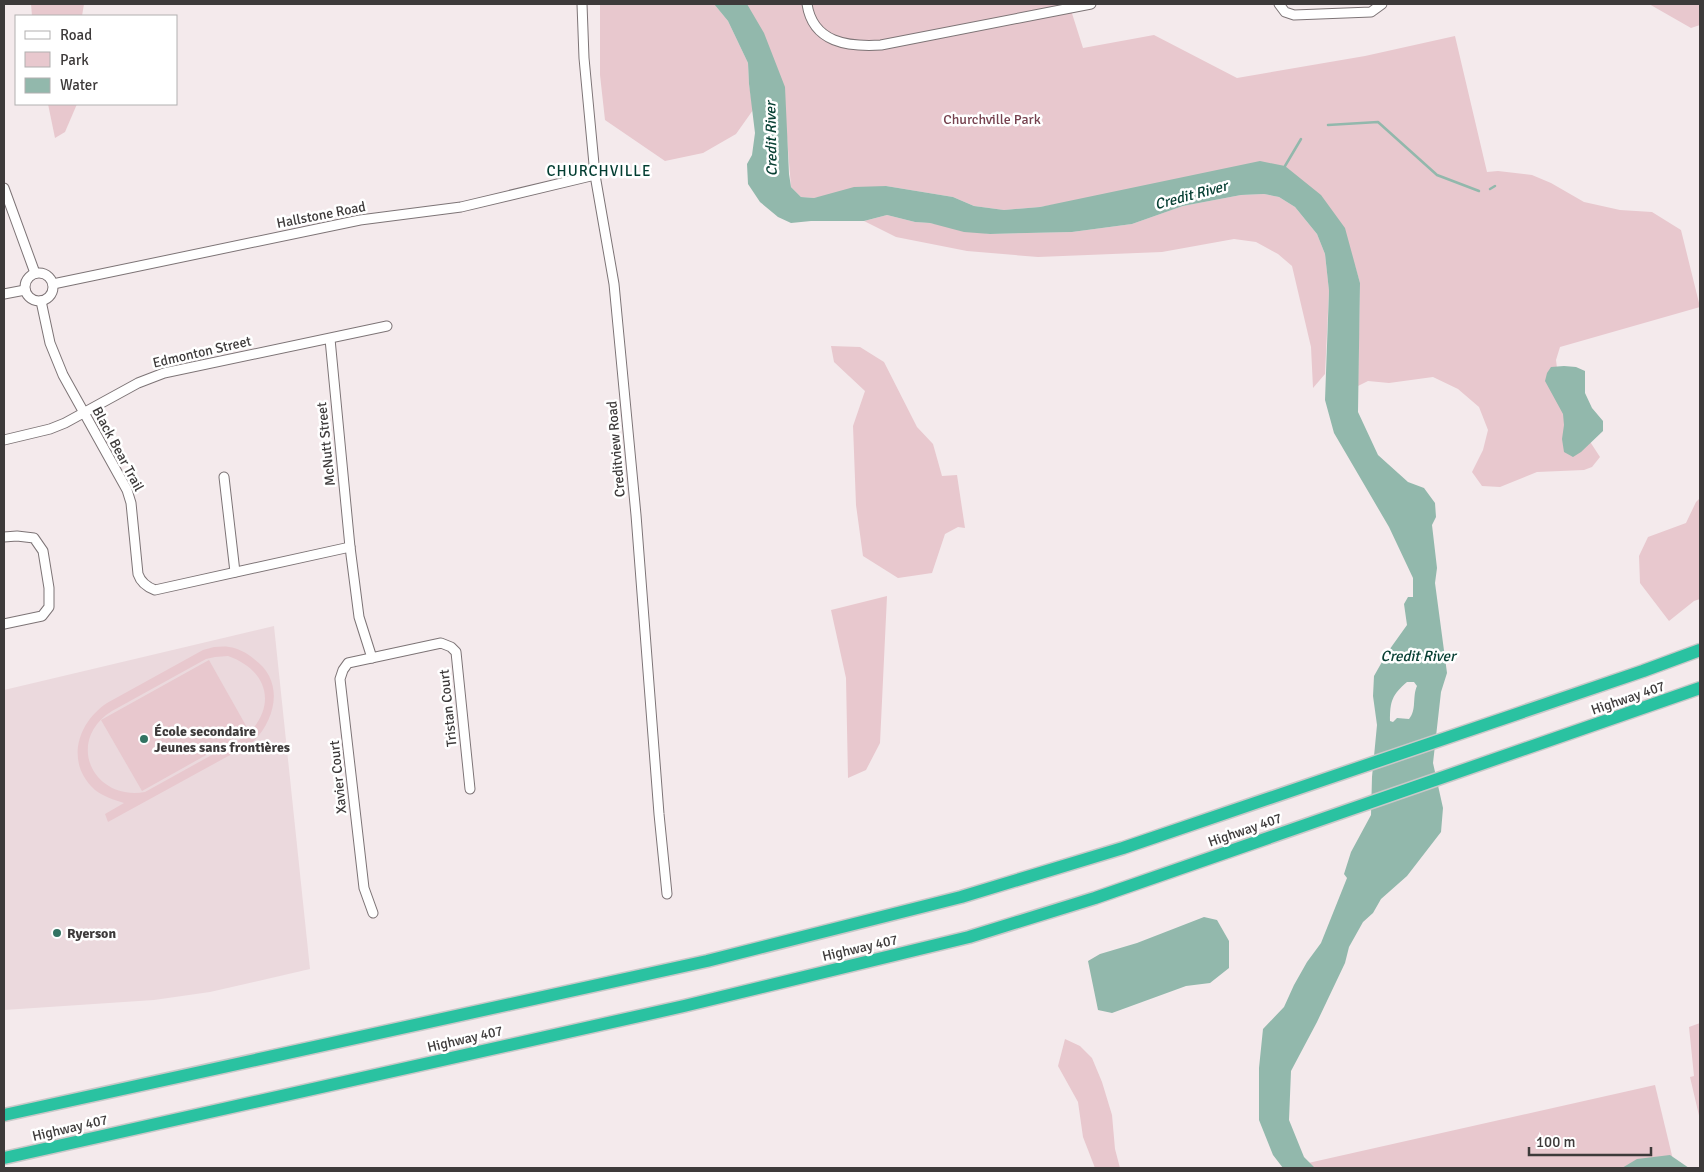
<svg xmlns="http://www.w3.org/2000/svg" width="1704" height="1172" font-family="Signika,sans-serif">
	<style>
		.built { fill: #ebd9dd }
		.green { fill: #e8c8ce; fill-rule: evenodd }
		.water { fill: #92b8ac; fill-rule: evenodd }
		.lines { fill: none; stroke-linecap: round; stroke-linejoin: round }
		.stream { stroke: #92b8ac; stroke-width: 2.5 }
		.minor-casing { stroke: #7d7476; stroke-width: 11 }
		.highway-casing { stroke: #c9c8c8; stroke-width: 15 }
		.minor { stroke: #fff; stroke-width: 9 }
		.highway { stroke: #2ac2a1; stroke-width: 12 }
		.poi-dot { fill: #327362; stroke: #fff; stroke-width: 2 }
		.labels { text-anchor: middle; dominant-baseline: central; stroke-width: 5; stroke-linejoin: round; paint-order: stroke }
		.park-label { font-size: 14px; fill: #76424f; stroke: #fff }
		.street-label { font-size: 14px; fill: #3d3a3a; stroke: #fff }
		.poi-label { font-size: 14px; font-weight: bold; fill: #3d3a3a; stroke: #fff; text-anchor: start }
		.water-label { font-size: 15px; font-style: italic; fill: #084034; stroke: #fff }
		.neighbourhood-label { font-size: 15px; letter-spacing: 1px; fill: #023d31; stroke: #fff }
	</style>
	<rect width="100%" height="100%" fill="#f4eaec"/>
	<path class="built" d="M274 626 310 969 210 992 154 1000 4 1010V690Z"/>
	<g class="green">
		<path d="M31 4H84L82 16H32Z"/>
		<path d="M600 4H714L728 21 748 63 749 84 753 110 736 134 703 153 665 161 605 120 600 75Z"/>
		<path d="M747 4H1069L1083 48 1154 35 1237 78 1365 56 1455 36 1487 172 1498 171 1532 175 1551 183 1584 202 1620 210 1652 212 1681 230 1700 307 1560 347 1556 360 1558 376 1587 437 1600 457 1592 467 1584 470 1537 472 1500 487 1482 486 1472 472 1483 450 1488 430 1479 407 1458 389 1433 377 1389 383 1368 381 1358 386 1360 283 1355 266 1285 166 1040 207 1004 210 974 206 953 197 886 186 814 198 801 197 791 187 787 137Z"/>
		<path d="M1649 4H1700V25L1691 28Z"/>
		<path d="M48 104H77L65 132 55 138Z"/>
		<path d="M1264 194 1279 197 1295 207 1317 234 1325 254 1329 291 1325 374 1313 388 1311 347 1292 266 1278 254 1256 242 1234 239 1162 252 1038 257 967 251 896 237 864 221 887 215 915 222 930 223 990 234 1072 232 1132 224 1183 206 1241 195Z"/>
		<path d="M831 346 860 347 884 362 917 427 933 444 942 476 957 475 965 528 958 527 945 534 932 573 898 578 863 556 856 505 853 426 865 391 834 362Z"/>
		<path d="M1700 498V599L1694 601 1669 621 1640 583 1639 556 1648 537 1686 523 1696 502Z"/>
		<path d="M887 596 880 743 866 770 848 778 846 678 831 610Z"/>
		<path d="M214 647C219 647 224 646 229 647 238 648 247 653 254 659 285 681 276 720 252 743L108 822 105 814 124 803C114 800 103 796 95 790 65 763 77 723 107 703L203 650ZM228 656C268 670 278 706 246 736L145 792C92 801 65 740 112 711L206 659 215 657Z"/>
		<path d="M209 660 249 731 142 791 101 720Z"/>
		<path d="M1700 1023V1120L1690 1077 1694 1076 1689 1027Z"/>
		<path d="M1065 1039 1080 1046 1092 1058 1102 1082 1112 1115 1115 1149 1120 1168H1095L1083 1137 1078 1102 1058 1066Z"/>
		<path d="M1655 1085 1675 1168H1286Z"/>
	</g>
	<g class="water">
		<path d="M714 4H747L764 33 785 87 789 174 791 187 801 197 814 198 854 187 886 186 953 197 974 206 1004 210 1040 207 1260 161 1285 166 1321 195 1345 228 1360 283 1358 412 1378 455 1408 482 1424 488 1435 503 1436 517 1432 525 1437 568 1435 583 1447 673 1441 692 1433 763 1443 808 1441 832 1407 876 1381 899 1373 913 1363 922 1349 947 1345 963 1317 1022 1291 1071 1289 1120 1304 1157 1315 1168H1283L1273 1155 1259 1120V1068L1263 1029 1284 1007 1294 985 1307 962 1321 943 1347 878 1344 874 1351 852 1371 815 1372 777 1377 725 1373 696 1374 676 1387 653 1407 625 1404 604 1408 597H1413V578L1389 527 1334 433 1325 400 1329 291 1325 254 1317 234 1295 207 1279 197 1264 194 1241 195 1183 206 1132 224 1072 232 990 234 964 232 930 223 915 222 887 215 864 221H811L791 223 778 217 760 202 748 184 747 164 752 155 755 133 749 84 748 63 728 21ZM1407 682H1414L1417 686C1412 697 1417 710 1409 719L1397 718 1393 722 1390 721C1390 701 1392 695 1407 682Z"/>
		<path d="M1564 366 1576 367 1585 371V393L1592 408 1603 421V431L1581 452 1573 457 1564 452 1562 439 1564 425 1563 414 1545 381 1547 373 1551 367Z"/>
		<path d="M1204 917 1217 920 1229 941V968L1210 983 1186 986 1112 1013 1098 1010 1088 961 1100 954 1137 943Z"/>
		<path d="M1670 1155 1689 1168H1622L1637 1159Z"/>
	</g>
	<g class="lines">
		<g class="stream">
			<path d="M1328 125 1378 122 1437 175 1479 191"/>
			<path d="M1285 166 1301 139"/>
			<path d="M1490 189 1495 186"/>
		</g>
		<defs>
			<g id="minor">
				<path d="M582 4 584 58 595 175 614 284 636 515 659 814 667 894"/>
				<path d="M807 4C813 43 848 47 881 45L1091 4"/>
				<path d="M1279 4 1285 12 1294 15 1371 12 1382 4"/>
				<path d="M4 188 35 273"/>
				<circle cx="39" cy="287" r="14"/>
				<path d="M53 284 360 220 461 207 595 175"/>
				<path d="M4 294 25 290"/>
				<path d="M41 301 50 343 63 375 127 490 131 503 138 574C141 583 147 587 155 590L350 547"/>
				<path d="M330 339 350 547 359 617 372 658"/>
				<path d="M4 440 50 429 65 423 138 383 164 373 387 326"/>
				<path d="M224 477 235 572"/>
				<path d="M4 537 17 536 34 538 43 551 49 588V607L42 616 4 624"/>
				<path d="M373 913 364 888 340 679 343 670 348 663 441 643 451 647 456 652 470 789"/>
			</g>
			<g id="highway">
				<path d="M4 1115 707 961 961 897 1123 848 1643 671 1700 650"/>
				<path d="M4 1158 684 1006 969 937 1095 898 1700 688"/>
			</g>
		</defs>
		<use href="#minor" class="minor-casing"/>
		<use href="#highway" class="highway-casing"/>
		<use href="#minor" class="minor"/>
		<use href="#highway" class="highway"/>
	</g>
	<g class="poi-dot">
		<circle cx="144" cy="739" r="5"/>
		<circle cx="57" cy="933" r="5"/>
	</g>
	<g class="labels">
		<g class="park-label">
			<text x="992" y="119">Churchville Park</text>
		</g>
		<g class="street-label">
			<text transform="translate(321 215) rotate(-11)">Hallstone Road</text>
			<text transform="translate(202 352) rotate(-13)">Edmonton Street</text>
			<text transform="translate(326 444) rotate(-96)">McNutt Street</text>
			<text transform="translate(118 449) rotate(62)">Black Bear Trail</text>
			<text transform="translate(616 449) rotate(-95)">Creditview Road</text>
			<text transform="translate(1628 698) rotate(-19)">Highway 407</text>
			<text transform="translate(448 708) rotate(-96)">Tristan Court</text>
			<text transform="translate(338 777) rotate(-96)">Xavier Court</text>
			<text transform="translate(1245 830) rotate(-19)">Highway 407</text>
			<text transform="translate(860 948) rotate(-13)">Highway 407</text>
			<text transform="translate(465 1039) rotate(-13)">Highway 407</text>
			<text transform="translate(70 1128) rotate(-13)">Highway 407</text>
		</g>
		<g class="poi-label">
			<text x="154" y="731">École secondaire<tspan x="154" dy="16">Jeunes sans frontières</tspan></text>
			<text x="67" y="933">Ryerson</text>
		</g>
		<g class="water-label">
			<text transform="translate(771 139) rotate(-91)">Credit River</text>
			<text transform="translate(1191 195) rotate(-15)">Credit River</text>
			<text x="1418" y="656">Credit River</text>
		</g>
		<g class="neighbourhood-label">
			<text x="599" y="171">CHURCHVILLE</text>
		</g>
	</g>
	<rect width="1704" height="1172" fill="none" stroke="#3d3a3a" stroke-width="10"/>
	<rect x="15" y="15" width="162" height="90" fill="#ffffff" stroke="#b1b0b0"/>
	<rect x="25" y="31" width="25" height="8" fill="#ffffff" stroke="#b1b0b0"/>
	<text x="60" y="40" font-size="15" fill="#3d3a3a">Road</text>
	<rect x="25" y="52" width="25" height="15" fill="#e8c8ce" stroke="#b1b0b0"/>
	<text x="60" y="65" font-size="15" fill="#3d3a3a">Park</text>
	<rect x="25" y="78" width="25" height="15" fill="#92b8ac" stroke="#b1b0b0"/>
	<text x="60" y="90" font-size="15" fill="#3d3a3a">Water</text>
	<path d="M1529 1147v8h122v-8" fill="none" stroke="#3d3a3a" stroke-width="2.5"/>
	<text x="1536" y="1147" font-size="15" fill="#3d3a3a" stroke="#ffffff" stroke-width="4" paint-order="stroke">100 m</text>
</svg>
